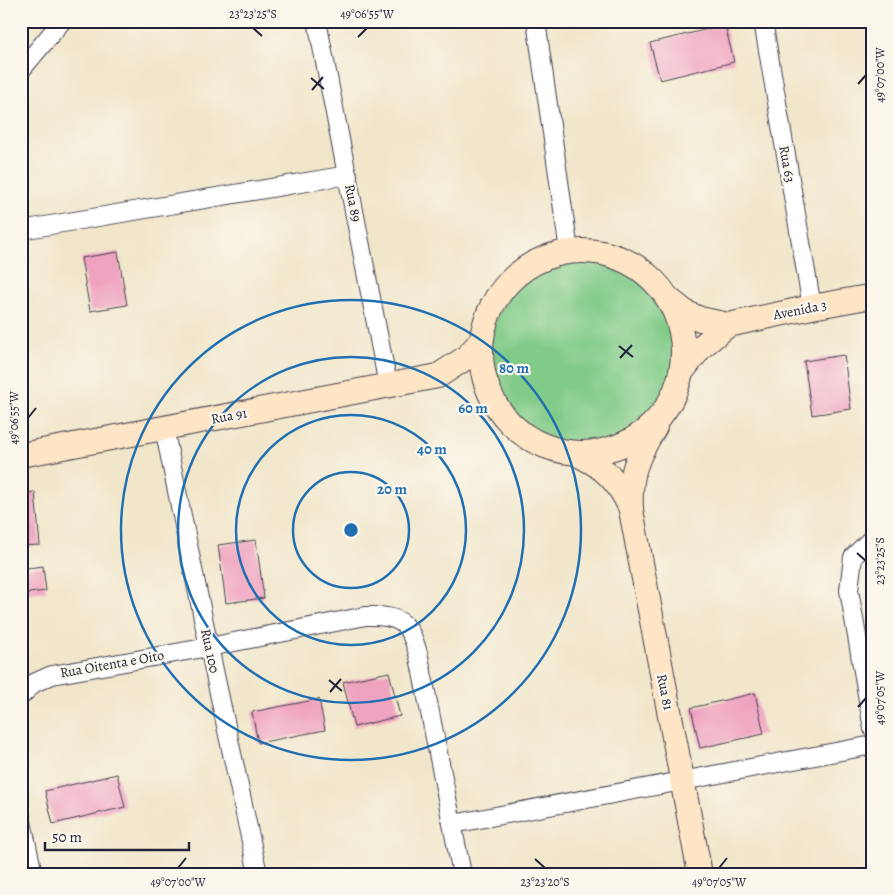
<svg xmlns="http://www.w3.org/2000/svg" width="894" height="895" font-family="Alegreya,serif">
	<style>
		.green { fill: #81cb88; stroke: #527662 }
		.building { fill: #efa3c0 }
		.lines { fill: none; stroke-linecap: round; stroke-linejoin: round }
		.street-casing { stroke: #413f50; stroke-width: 20 }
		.secondary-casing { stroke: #413f50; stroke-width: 26 }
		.street { stroke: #fff; stroke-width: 18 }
		.secondary { stroke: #fde5c5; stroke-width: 24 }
		.ticks { fill: none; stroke: #22223b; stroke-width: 2 }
		.ring { fill: none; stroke: #1f6fb2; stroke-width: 2.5 }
		.labels { text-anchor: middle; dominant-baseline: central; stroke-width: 4.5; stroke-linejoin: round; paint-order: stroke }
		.street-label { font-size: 14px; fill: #22223b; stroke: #fbf7ec }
		.centre { fill: #1f6fb2; stroke: #fbf7ec; stroke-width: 2.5 }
		.ring-label { font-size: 15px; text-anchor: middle; font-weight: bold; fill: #1f6fb2; stroke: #fbf7ec; stroke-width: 4.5; stroke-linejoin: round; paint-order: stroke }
		.neatline { fill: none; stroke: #22223b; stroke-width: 2 }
		.ticks-label { font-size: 12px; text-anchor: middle; fill: #22223b }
	</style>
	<rect width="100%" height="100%" fill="#fbf7ec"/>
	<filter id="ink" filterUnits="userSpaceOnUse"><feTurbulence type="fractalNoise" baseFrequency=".02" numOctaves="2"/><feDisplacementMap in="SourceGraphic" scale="10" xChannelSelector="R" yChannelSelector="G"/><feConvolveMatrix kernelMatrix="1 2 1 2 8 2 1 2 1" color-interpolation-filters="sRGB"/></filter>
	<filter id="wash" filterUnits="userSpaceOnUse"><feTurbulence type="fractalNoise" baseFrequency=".0096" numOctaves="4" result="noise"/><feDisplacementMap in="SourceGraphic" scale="20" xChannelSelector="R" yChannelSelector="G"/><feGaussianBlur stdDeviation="1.12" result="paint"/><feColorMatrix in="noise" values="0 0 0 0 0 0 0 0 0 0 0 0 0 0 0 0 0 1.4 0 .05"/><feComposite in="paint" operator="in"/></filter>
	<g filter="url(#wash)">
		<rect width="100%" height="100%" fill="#f1e6ca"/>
		<circle class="green" cx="582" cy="353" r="92"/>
		<g id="blocks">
			<g class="building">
				<path d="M725 25 734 62 660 80 650 43Z"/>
				<path d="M118 252 127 305 90 311 81 258Z"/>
				<path d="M844 355 851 409 812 415 804 361Z"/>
				<path d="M35 492 40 545 21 546V493Z"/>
				<path d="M256 540 264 598 226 603 218 545Z"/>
				<path d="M43 566 46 591 21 594V569Z"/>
				<path d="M389 672 400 716 354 727 343 682Z"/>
				<path d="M755 693 764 734 700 748 691 708Z"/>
				<path d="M319 699 325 730 258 743 252 712Z"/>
				<path d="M117 774 125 807 53 824 45 791Z"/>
			</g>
		</g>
	</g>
	<g filter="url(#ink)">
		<use href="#blocks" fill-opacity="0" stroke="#413f50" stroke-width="1"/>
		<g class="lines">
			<defs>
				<g id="street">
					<path d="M317 21 388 385"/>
					<path d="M536 21 569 251"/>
					<path d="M763 21 812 307"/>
					<path d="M21 70 62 21"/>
					<path d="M21 230 348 175"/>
					<path d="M164 428 209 647 258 874"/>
					<path d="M873 537 853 557 849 590 873 729"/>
					<path d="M21 696 34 683 52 675 209 647 366 616C402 615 410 623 419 657L462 874"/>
					<path d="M21 817 33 874"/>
					<path d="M453 824 873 745"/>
				</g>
				<g id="secondary">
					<circle cx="582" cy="352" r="101"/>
					<path d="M671 301 685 312 700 319 728 325 812 307 873 296"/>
					<path d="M683 370 701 347 728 325"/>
					<path d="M655 427C636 458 629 475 631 510L700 874"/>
					<path d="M577 454C604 467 618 480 631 509"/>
					<path d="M21 455 438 376 467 357 481 341"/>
				</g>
			</defs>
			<use href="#street" class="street-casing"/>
			<use href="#secondary" class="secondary-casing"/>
			<use href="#street" class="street"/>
			<use href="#secondary" class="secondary"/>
		</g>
	</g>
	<path class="ticks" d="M253 28 262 36M358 37 367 28M311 78 324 89M858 84 866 75M312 90 323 77M619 346 633 357M620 358 632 345M28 418 36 408M857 553 866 561M329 680 342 691M330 692 341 679M858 707 866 698M535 859 545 868M178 868 186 858M719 868 727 858"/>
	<g class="ring">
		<circle cx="351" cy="530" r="58"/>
		<circle cx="351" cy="530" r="115"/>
		<circle cx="351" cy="530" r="173"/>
		<circle cx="351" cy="530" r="230"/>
	</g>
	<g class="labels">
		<g class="street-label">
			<text transform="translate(787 164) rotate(80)">Rua 63</text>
			<text transform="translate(353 203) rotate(79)">Rua 89</text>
			<text transform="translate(800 310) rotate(-11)">Avenida 3</text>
			<text transform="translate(229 416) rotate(-11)">Rua 91</text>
			<text transform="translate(210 651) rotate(78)">Rua 100</text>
			<text transform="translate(112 664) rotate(-10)">Rua Oitenta e Oito</text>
			<text transform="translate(665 692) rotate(79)">Rua 81</text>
		</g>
	</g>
	<circle cx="351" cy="530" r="8" class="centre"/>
	<g class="ring-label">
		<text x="514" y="373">80 m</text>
		<text x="473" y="413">60 m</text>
		<text x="432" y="454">40 m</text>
		<text x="392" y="494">20 m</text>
	</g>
	<rect width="894" height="895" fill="none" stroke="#fbf7ec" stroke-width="55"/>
	<path d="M45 842v8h144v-8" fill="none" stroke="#22223b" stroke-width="2.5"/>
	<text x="52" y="842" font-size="15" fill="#22223b" stroke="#fbf7ec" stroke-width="4" paint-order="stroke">50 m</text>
	<rect x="28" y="28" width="838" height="840" class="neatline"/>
	<g class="ticks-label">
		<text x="253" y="18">23°23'25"S</text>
		<text x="367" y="18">49°06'55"W</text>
		<text transform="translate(880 75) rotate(-90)" y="4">49°07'00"W</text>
		<text transform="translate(14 418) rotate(-90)" y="4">49°06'55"W</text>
		<text transform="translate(880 561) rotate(-90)" y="4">23°23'25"S</text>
		<text transform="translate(880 698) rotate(-90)" y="4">49°07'05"W</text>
		<text x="178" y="886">49°07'00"W</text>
		<text x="545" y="886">23°23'20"S</text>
		<text x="719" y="886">49°07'05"W</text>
	</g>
</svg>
